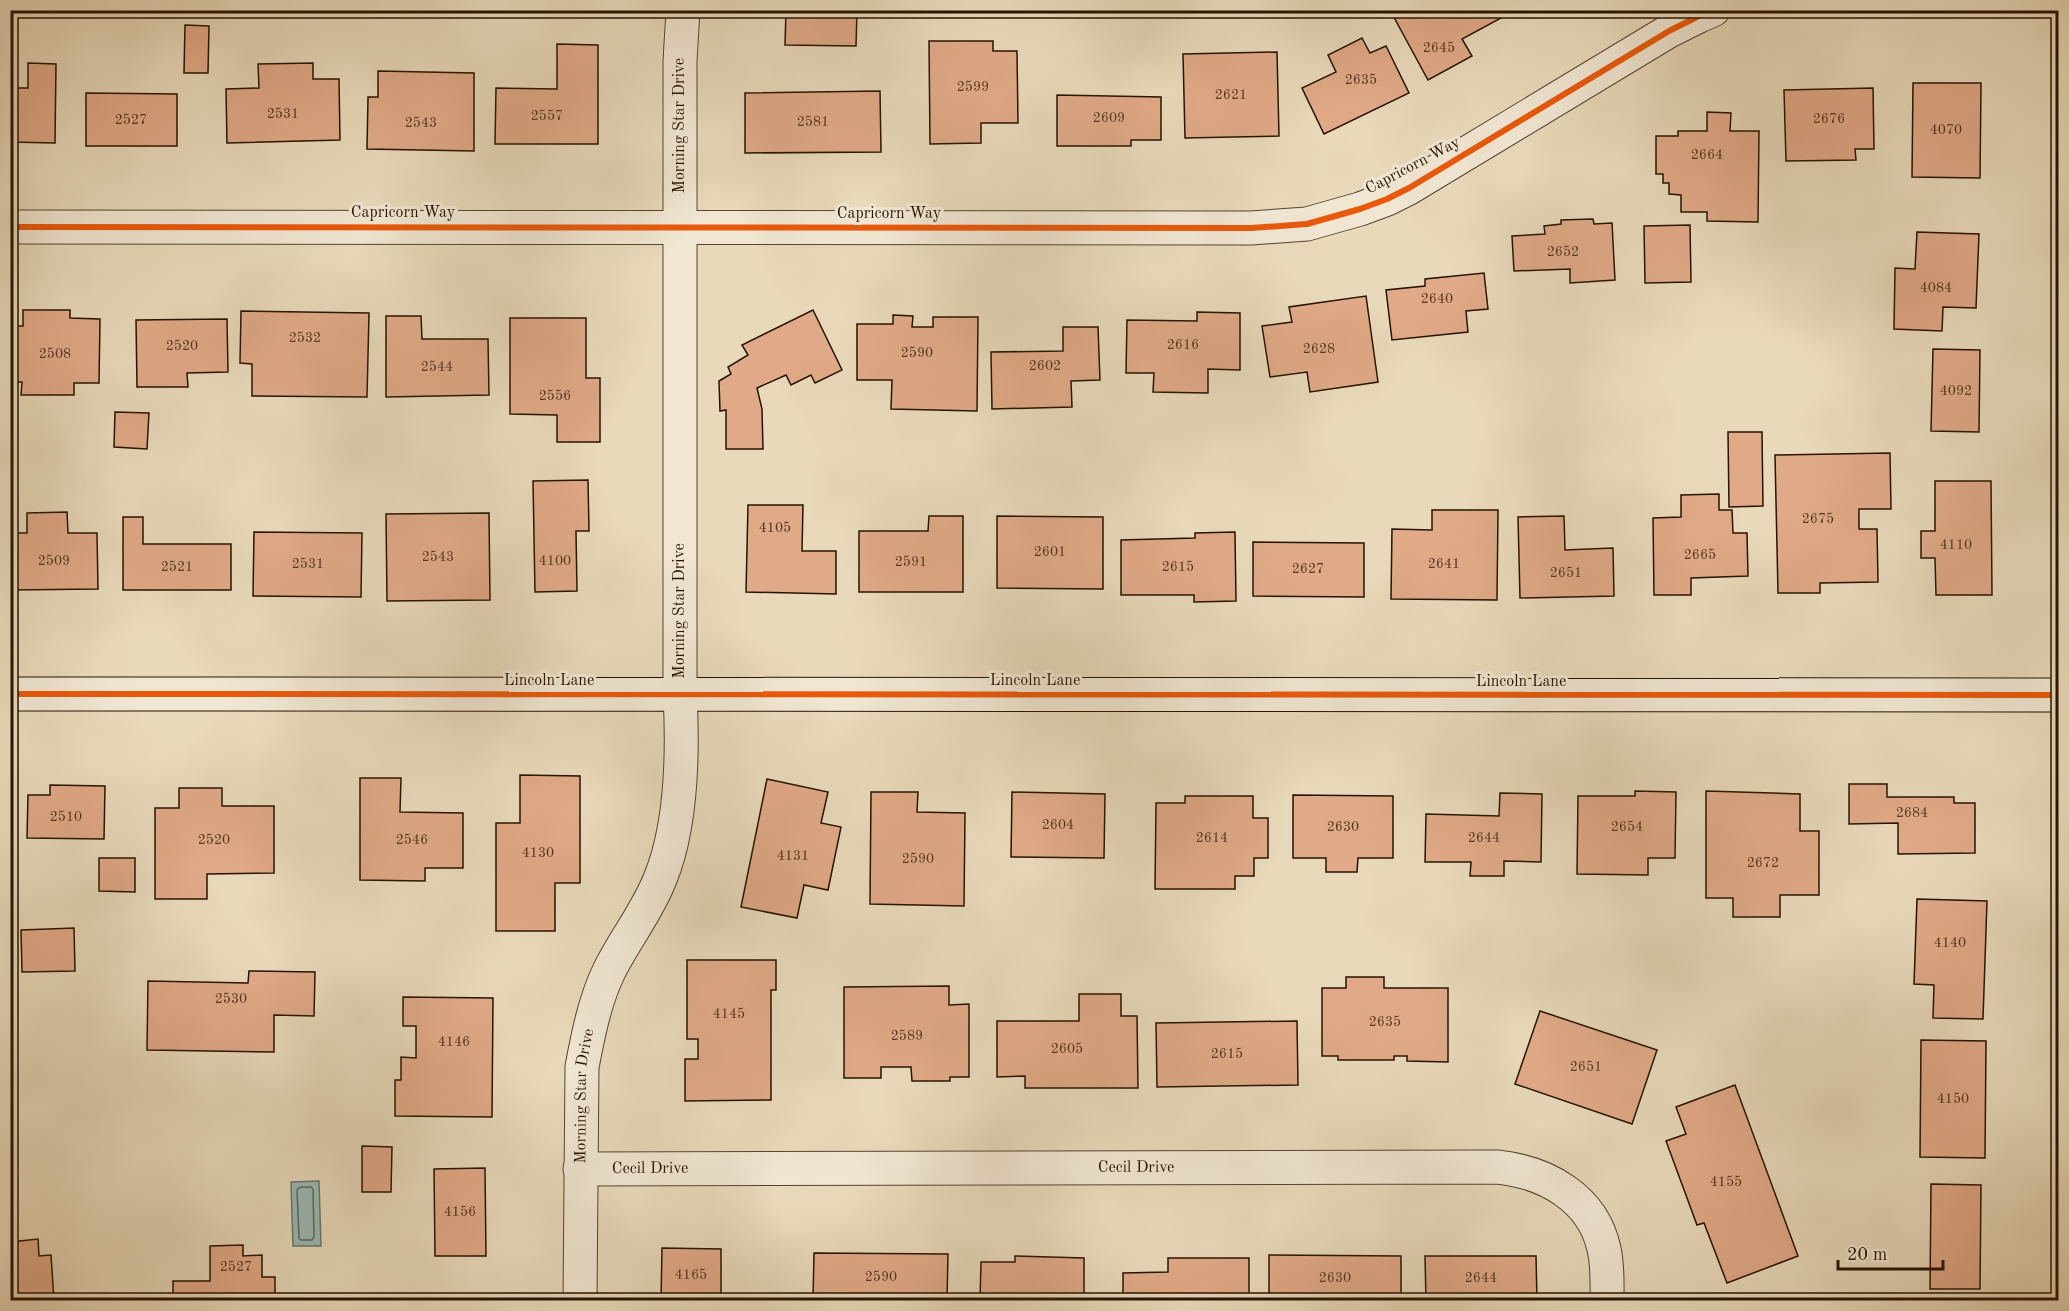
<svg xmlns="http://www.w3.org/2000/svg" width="2069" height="1311" font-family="'Old Standard TT',serif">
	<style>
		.water { fill: #99b9b8; stroke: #6b776e; stroke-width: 1.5 }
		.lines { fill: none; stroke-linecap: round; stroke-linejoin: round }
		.shore { stroke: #60665c; stroke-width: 1.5 }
		.building { fill: #e0a987; stroke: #261300; stroke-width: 1.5 }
		.street-casing { stroke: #56442e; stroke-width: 35 }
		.secondary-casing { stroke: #261300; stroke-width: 35 }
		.street { stroke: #f0e6d2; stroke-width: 33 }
		.secondary { stroke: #f0e6d2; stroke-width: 33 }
		.cycleway-casing { stroke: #f0e6d2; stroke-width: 10 }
		.cycleway { stroke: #e8590c; stroke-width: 6 }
		.labels { text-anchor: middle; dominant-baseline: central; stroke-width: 6; stroke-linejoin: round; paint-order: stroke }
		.number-label { font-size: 14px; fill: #543822 }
		.street-label { font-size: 16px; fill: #261300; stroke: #f0e6d2 }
	</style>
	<rect width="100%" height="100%" fill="#e8d9ba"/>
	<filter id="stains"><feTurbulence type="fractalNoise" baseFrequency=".00333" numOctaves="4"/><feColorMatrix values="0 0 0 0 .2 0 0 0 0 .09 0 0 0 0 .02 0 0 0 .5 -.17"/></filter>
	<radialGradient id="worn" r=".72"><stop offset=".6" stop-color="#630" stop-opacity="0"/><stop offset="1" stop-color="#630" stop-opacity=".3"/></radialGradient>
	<path class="water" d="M319 1181 321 1246H293L291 1182Z"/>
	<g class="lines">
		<path class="shore" d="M300 1187H311L313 1189 314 1237 312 1240H301L299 1238 297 1190Z"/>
	</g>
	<g class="building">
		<path d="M786 10H857L856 46 785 45Z"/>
		<path d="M1390 10H1497L1501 18 1462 39 1472 56 1428 80Z"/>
		<path d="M185 25 209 26 208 73H184Z"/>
		<path d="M1362 38 1370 53 1386 46 1409 93 1324 134 1302 88 1336 72 1328 55Z"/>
		<path d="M929 41H993V51H1017L1018 123H981V143L930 144Z"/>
		<path d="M557 44 598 45V144H495L496 88 557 89Z"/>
		<path d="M1277 52 1279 136 1185 138 1183 54Z"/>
		<path d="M28 63 56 64 55 143 10 142V88H28Z"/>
		<path d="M313 63V79H339L340 140 227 143 226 89 259 88 258 64Z"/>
		<path d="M378 71 474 73V151L367 149 368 97H378Z"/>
		<path d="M1913 83H1981L1980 178 1912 177Z"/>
		<path d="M1873 88 1874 149H1855L1856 160 1786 161 1784 90Z"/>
		<path d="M880 91 881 152 745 153V93Z"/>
		<path d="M86 93 177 94V146H86Z"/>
		<path d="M1057 95 1161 97V140H1131V146H1057Z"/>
		<path d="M1707 112 1731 113 1730 131H1759L1758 222 1707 221V212H1681V195L1669 194V183H1663V174H1656V136H1678V131H1707Z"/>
		<path d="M1593 219 1594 224 1612 223 1615 280 1570 283V269L1514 271 1512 236 1545 234 1544 226 1561 224V220Z"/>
		<path d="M1690 225 1691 282 1645 283 1644 226Z"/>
		<path d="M1917 232 1979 234 1976 308 1943 307 1942 331 1894 329 1895 268 1915 269Z"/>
		<path d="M1484 273 1488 309 1466 311 1468 332 1392 340 1386 290 1425 286V279Z"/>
		<path d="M1366 296 1378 382 1310 392 1307 372 1270 377 1262 326 1292 322 1289 307Z"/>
		<path d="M23 310H70V318L100 319 99 383H74V395H21L22 382H10V326H23Z"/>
		<path d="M813 310 842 370 815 383 811 375 791 385 786 375 757 388 762 409 763 449H726V410L720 411 719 381 731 374 728 367 748 355 742 345Z"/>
		<path d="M241 311 369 313 367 397 252 396V364L240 363Z"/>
		<path d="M1197 312 1240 313V370L1208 369V393L1153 392 1154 373H1126L1127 320 1197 321Z"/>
		<path d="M893 315 913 316 912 327H933V317H978L977 411 891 409 892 380H857V324H893Z"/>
		<path d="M386 316H421L422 339H488L489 395 386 397Z"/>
		<path d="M510 318H586V378H600V442H557V415L510 414Z"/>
		<path d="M227 319 228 372 187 373 188 387H137L136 320Z"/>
		<path d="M1063 327H1098L1100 380 1071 381 1072 407 992 409 991 352 1063 351Z"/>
		<path d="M1933 349 1980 350 1979 432 1931 431Z"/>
		<path d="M115 412 149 413 147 449 114 447Z"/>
		<path d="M1728 432H1762L1763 506 1729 507Z"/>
		<path d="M1890 453 1891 509H1859V529H1877L1878 582 1820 583V593H1778L1775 455Z"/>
		<path d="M588 480 589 531H576L577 591 535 592 533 481Z"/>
		<path d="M1935 481H1991L1992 595H1936L1935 558H1921V531H1935Z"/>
		<path d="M1719 494V510H1732L1733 533H1747L1748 576 1691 578V595H1654L1653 518 1681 517V495Z"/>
		<path d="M748 505H803L802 551H836V594L746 592Z"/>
		<path d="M1432 510H1498L1497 600 1391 599 1392 529 1432 530Z"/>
		<path d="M67 512 68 533H97L98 589 10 590V533H27V513Z"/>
		<path d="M489 513 490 600 387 601 386 514Z"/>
		<path d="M929 516H963V592H859V531H928Z"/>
		<path d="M997 516 1103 517V589L997 588Z"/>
		<path d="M1564 516 1565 550 1613 548 1614 596 1520 598 1518 517Z"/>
		<path d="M123 517H143V544H231V590H123Z"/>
		<path d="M254 532 362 533 361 597 253 596Z"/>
		<path d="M1235 532 1236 601 1194 602V595H1121V540L1195 538V533Z"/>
		<path d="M1253 542 1364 543V597L1253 596Z"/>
		<path d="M520 775 580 776V883H555V931H496V823H520Z"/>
		<path d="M360 778H401L400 812 463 813V868H425V881L360 880Z"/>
		<path d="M767 779 828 792 821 823 841 827 828 890 804 885 797 918 741 907Z"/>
		<path d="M1849 784H1887V797H1954V803H1975V853L1898 854V823L1849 824Z"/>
		<path d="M50 785 105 786 104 839 27 838 28 795H50Z"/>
		<path d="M179 788H222V806H274V873L207 874V899H155V808H179Z"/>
		<path d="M1635 791 1676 792 1675 858H1648V875L1577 874 1578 796H1635Z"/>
		<path d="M1706 791 1800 794V831H1819V895H1780V917H1733V898H1706Z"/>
		<path d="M871 792H918L917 812 965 813 964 906 870 904Z"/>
		<path d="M1012 792 1105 794 1104 858 1011 857Z"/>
		<path d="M1500 793 1542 794 1541 862 1504 861V876H1470L1471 862H1425L1426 814 1499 816Z"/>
		<path d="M1293 795 1393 796V858H1358L1357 872H1326V858H1293Z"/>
		<path d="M1185 796H1253V818H1268V858H1254V876H1235V889H1155L1156 803H1185Z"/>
		<path d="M99 858H135V892L99 891Z"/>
		<path d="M1917 899 1987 901 1983 1019 1933 1018 1934 985 1914 984Z"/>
		<path d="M74 928 75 971 22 972 21 930Z"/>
		<path d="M687 960H776V990H771V1100L685 1101V1059H698V1039H687Z"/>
		<path d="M249 971 315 972 314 1016 274 1015V1052L147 1050 148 981 248 983Z"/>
		<path d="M1346 977H1384V988H1448V1062L1407 1061V1056H1394V1060H1338V1056H1322V988H1346Z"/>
		<path d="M949 986V1005L969 1004V1077H950V1081H912L911 1067H881V1078H844V987Z"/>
		<path d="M1079 994H1121V1016H1137L1138 1088H1025V1076L997 1077V1021H1079Z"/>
		<path d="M403 997 493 998 492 1117 395 1116V1080H401V1057L416 1058V1026H403Z"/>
		<path d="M1540 1011 1657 1050 1632 1124 1515 1084Z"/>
		<path d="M1297 1021 1298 1085 1157 1087 1156 1023Z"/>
		<path d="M1921 1040 1986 1041 1985 1158 1920 1157Z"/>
		<path d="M1735 1085 1798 1256 1727 1283 1704 1223 1697 1225 1666 1141 1686 1134 1676 1107Z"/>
		<path d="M362 1146 392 1147 391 1192H362Z"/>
		<path d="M485 1168 486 1256H435L434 1169Z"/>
		<path d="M1931 1184 1981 1185 1980 1289H1930Z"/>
		<path d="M38 1239 39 1256 51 1255 54 1300H10V1242Z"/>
		<path d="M243 1245V1256L262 1255V1277H275V1297L326 1296 327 1300H173V1281H210V1246Z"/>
		<path d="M662 1248 721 1249V1300H661Z"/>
		<path d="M814 1253 948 1254 947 1300H813Z"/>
		<path d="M1269 1255 1401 1256V1300H1269Z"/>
		<path d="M1015 1256 1084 1258V1300H980L981 1262H1015Z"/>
		<path d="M1425 1256H1536L1537 1300H1426Z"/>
		<path d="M1168 1258H1249V1300H1123V1273L1168 1272Z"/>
		<path d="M138 1295 139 1300H72Z"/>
	</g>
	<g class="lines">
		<defs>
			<g id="street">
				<path d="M10 227 1251 228 1307 224 1360 209 1387 199 1409 188 1669 31 1699 16 1713 10"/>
				<path id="s1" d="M580 1169 1497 1167C1546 1172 1593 1198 1604 1249 1608 1266 1607 1284 1607 1300"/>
				<path id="s2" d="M580 1300 582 1067C588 1035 595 1000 609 971 625 939 647 912 660 879 682 826 683 751 680 694V61L683 10"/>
			</g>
			<path id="secondary" d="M10 694 2058 695"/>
		</defs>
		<use href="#street" class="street-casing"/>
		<use href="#secondary" class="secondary-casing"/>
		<use href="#street" class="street"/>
		<use href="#secondary" class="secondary"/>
		<defs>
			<g id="cycleway">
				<path d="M10 227 1251 228 1307 224 1360 209 1387 199 1409 188 1669 31 1699 16 1713 10"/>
				<path d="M10 694 2058 695"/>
			</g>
		</defs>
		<use href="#cycleway" class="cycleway-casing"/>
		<use href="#cycleway" class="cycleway"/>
	</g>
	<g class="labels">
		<g class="number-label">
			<text x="1439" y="48">2645</text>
			<text x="1361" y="80">2635</text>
			<text x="973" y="87">2599</text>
			<text x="1231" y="95">2621</text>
			<text x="283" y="114">2531</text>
			<text x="547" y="116">2557</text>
			<text x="1109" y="118">2609</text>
			<text x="1829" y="119">2676</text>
			<text x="131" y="120">2527</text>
			<text x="813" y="122">2581</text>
			<text x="421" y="123">2543</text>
			<text x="1946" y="130">4070</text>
			<text x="1707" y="155">2664</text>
			<text x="1563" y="252">2652</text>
			<text x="1936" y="288">4084</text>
			<text x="1437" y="299">2640</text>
			<text x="305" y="338">2532</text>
			<text x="1183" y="345">2616</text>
			<text x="182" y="346">2520</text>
			<text x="1319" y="349">2628</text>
			<text x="917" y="353">2590</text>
			<text x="55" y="354">2508</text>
			<text x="1045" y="366">2602</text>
			<text x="437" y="367">2544</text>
			<text x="1956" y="391">4092</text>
			<text x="555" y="396">2556</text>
			<text x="1818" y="519">2675</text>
			<text x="775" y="528">4105</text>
			<text x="1956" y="545">4110</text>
			<text x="1050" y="552">2601</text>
			<text x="1700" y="555">2665</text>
			<text x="438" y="557">2543</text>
			<text x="54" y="561">2509</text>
			<text x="555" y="561">4100</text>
			<text x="911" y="562">2591</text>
			<text x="308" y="564">2531</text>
			<text x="1444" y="564">2641</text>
			<text x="177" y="567">2521</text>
			<text x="1178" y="567">2615</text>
			<text x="1308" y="569">2627</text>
			<text x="1566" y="573">2651</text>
			<text x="1912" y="813">2684</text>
			<text x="66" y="817">2510</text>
			<text x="1058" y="825">2604</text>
			<text x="1343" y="827">2630</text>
			<text x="1627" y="827">2654</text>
			<text x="1212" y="838">2614</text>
			<text x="1484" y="838">2644</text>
			<text x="214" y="840">2520</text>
			<text x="412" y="840">2546</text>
			<text x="538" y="853">4130</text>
			<text x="793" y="856">4131</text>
			<text x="918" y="859">2590</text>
			<text x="1763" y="863">2672</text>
			<text x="1950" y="943">4140</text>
			<text x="231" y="999">2530</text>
			<text x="729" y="1014">4145</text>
			<text x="1385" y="1022">2635</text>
			<text x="907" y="1036">2589</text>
			<text x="454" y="1042">4146</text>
			<text x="1067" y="1049">2605</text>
			<text x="1227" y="1054">2615</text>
			<text x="1586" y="1067">2651</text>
			<text x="1953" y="1099">4150</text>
			<text x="1726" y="1182">4155</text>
			<text x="460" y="1212">4156</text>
			<text x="236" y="1267">2527</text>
			<text x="691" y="1275">4165</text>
			<text x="881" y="1277">2590</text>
			<text x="1335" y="1278">2630</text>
			<text x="1481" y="1278">2644</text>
		</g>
		<g class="street-label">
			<text stroke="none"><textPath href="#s2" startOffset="1194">Morning Star Drive</textPath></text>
			<text transform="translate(1413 166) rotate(-28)">Capricorn Way</text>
			<text x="403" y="213">Capricorn Way</text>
			<text x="889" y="214">Capricorn Way</text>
			<text transform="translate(680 611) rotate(-90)">Morning Star Drive</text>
			<text x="549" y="681">Lincoln Lane</text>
			<text x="1035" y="681">Lincoln Lane</text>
			<text x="1521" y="682">Lincoln Lane</text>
			<text stroke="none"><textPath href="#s2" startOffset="204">Morning Star Drive</textPath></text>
			<text stroke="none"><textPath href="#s1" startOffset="556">Cecil Drive</textPath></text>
			<text stroke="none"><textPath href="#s1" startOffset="70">Cecil Drive</textPath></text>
		</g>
	</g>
	<rect width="2069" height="1311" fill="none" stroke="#e8d9ba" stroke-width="36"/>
	<rect x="12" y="12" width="2045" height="1287" fill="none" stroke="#261300" stroke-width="3"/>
	<rect x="18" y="18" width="2033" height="1275" fill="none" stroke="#261300" stroke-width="1.5"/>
	<path d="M1838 1260v9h105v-9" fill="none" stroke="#261300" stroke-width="3"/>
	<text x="1847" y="1260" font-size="18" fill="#261300" stroke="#f0e6d2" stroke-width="4.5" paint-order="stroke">20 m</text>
	<rect width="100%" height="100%" filter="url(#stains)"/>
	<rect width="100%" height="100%" fill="url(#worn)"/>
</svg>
